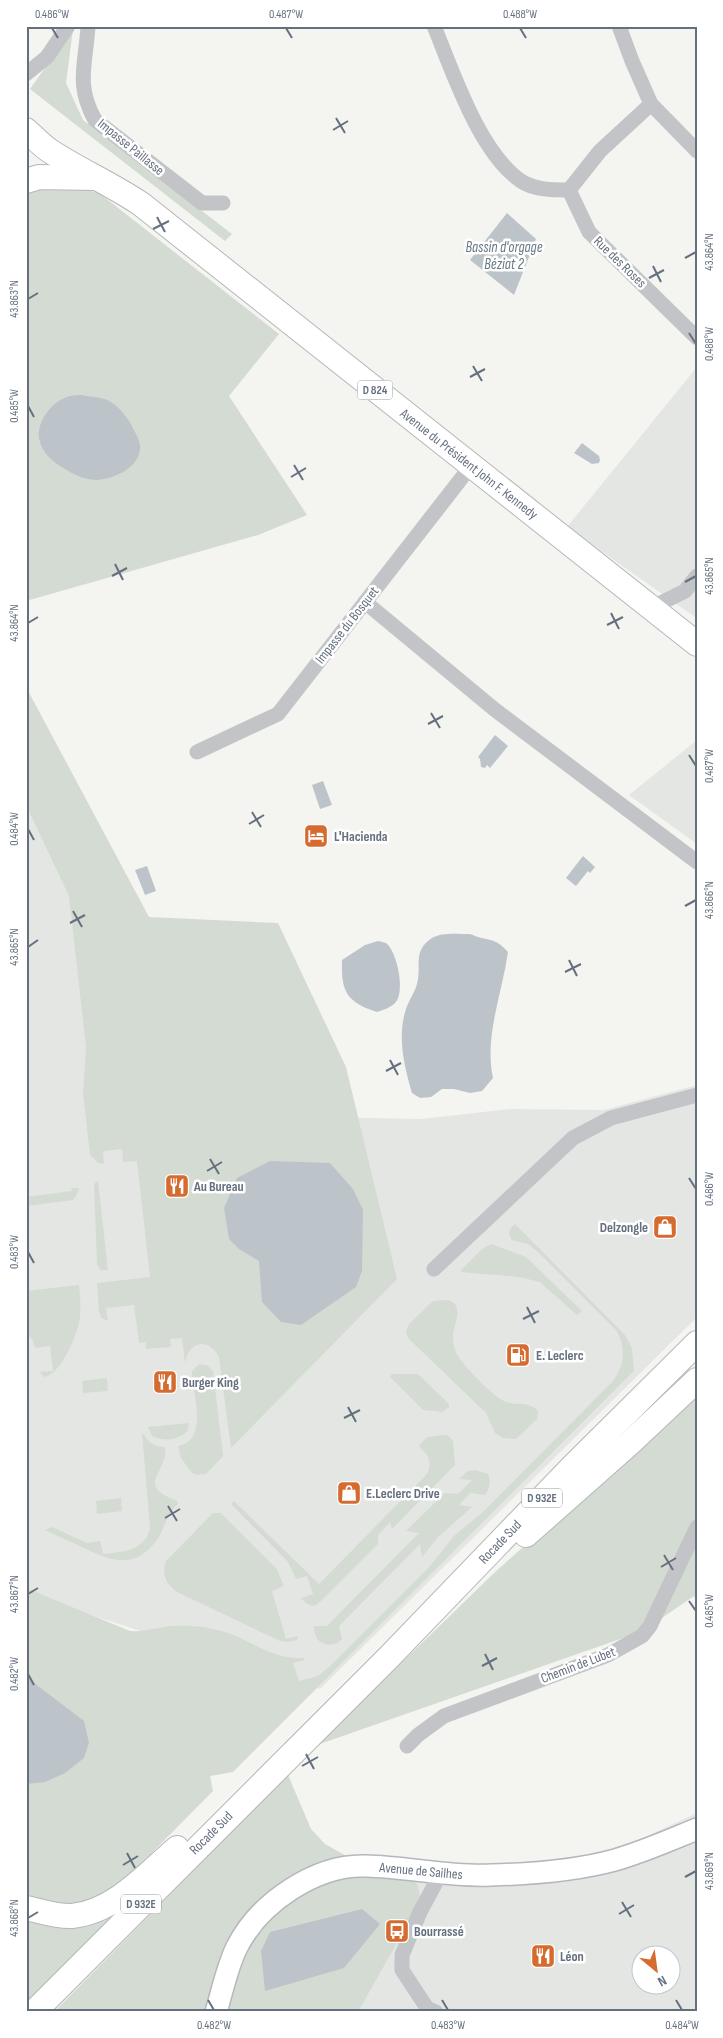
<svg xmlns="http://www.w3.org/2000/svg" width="723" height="2038" font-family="'Sofia Sans Condensed',sans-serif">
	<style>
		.built { fill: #e4e6e4; fill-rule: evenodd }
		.green { fill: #d4dbd2 }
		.water { fill: #bcc4ca }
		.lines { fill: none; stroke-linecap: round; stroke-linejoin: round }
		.secondary-casing { stroke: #b4b7bc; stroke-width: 24 }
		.primary-casing { stroke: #b5b7bb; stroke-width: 26 }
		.street { stroke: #c2c4c8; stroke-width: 15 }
		.secondary { stroke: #fff; stroke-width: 21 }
		.primary { stroke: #fff; stroke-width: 24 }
		.ticks { fill: none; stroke: #65707f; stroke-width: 2 }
		.labels { text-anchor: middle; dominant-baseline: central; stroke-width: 5; stroke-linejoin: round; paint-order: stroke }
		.shield { fill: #fff; stroke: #939ba5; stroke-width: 1 }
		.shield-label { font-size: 12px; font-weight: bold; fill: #65707f }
		.street-label { font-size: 14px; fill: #65707f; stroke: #fff }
		.poi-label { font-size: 14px; font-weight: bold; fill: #65707f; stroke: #fff; text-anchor: start }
		.water-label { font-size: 15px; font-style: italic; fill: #667884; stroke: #fff }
		.neatline { fill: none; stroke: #65707f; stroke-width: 2 }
		.ticks-label { font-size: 12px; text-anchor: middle; fill: #65707f }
	</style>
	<rect width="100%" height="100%" fill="#f4f4f0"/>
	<g class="built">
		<path d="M697 367V614L695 617 567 527Z"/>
		<path d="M697 740V844L629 795Z"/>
		<path d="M26 751 140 1114 421 1119 511 1109 604 1110 697 1085V1317L320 1689 26 1594Z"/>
		<path d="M697 1813V2012H358L421 1901 414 1880 555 1879ZM640 1956H670V1986H640Z"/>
	</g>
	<g class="green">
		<path d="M73 29 66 83 83 120 232 234 225 241 30 89Z"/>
		<path d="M72 186 99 193 279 334 229 396 307 515 258 535 26 601V189Z"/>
		<path d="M26 687 149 917 278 923 346 1067 397 1279 231 1448 219 1357C208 1337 189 1341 185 1363L182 1338 170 1339 171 1347 146 1349V1342L139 1343 134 1305 106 1308 108 1321 101 1318 99 1312 97 1283 150 1277 137 1161 123 1162 122 1149 103 1151 104 1164 98 1163 90 1155 83 1093 86 1047 69 896 26 805Z"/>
		<path d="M98 1181 108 1270H100L97 1264 94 1184Z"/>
		<path d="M71 1188H79L76 1196 73 1200 26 1206V1197L72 1191Z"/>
		<path d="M515 1224 625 1335 632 1348 634 1371 233 1772 210 1776 213 1791 110 1895 75 1908 26 1903V1588L130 1631C145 1632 158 1627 172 1626 187 1625 203 1626 218 1630 251 1638 267 1659 304 1658L305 1660 293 1663 299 1681 318 1676 329 1667 430 1566 454 1536 484 1511 613 1381C625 1364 626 1350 617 1331L538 1252 528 1244 512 1240C507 1233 509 1229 515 1224Z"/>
		<path d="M491 1244 526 1257 582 1311 577 1315 540 1282 519 1277 461 1272V1270L482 1249Z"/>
		<path d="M79 1285C80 1295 81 1306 80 1316 79 1332 61 1375 44 1377L40 1372 53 1371 50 1346 35 1348 32 1339 26 1334V1291Z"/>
		<path d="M433 1301C439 1301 447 1299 452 1302 464 1308 452 1328 453 1338 453 1343 455 1352 458 1356 464 1366 492 1395 502 1400 513 1407 529 1400 538 1411L537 1419 516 1439 503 1438 495 1433 486 1413 408 1338 406 1331 409 1324Z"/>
		<path d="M199 1364 207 1365 213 1371 223 1456 206 1474 197 1475 192 1473 181 1458 178 1446C208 1441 194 1397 192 1376V1371Z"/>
		<path d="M392 1374H418L449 1404V1407L442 1412 423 1410 390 1377Z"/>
		<path d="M107 1378 108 1391 83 1393 82 1381Z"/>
		<path d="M697 1392V1603L694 1596 643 1631 317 1745 493 1574Z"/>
		<path d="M189 1423 188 1430C180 1440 164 1442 152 1436L148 1427Z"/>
		<path d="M142 1432C148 1442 154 1447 165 1447 169 1473 133 1484 177 1501L178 1504C166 1514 165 1529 156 1541 134 1570 112 1561 84 1548 71 1542 58 1536 45 1530L52 1527 87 1543 100 1541 103 1554C123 1552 145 1551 150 1528Z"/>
		<path d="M444 1435 449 1436 453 1441 455 1465 392 1529 390 1522 378 1535V1544L321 1601 314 1606 307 1604 301 1598 313 1594 307 1576 296 1579 288 1562 231 1504 234 1501 319 1584 427 1474C433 1462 428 1455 419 1446L427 1437Z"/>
		<path d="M476 1470 488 1474C491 1482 490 1488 485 1495L470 1493 459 1505 472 1507 438 1537 422 1557 420 1544 339 1626 342 1639 338 1643C323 1648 314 1641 314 1626H327L419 1533 406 1531 445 1493 458 1494 472 1480 459 1479 468 1471Z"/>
		<path d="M121 1498 122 1511 97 1514 96 1501Z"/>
		<path d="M213 1513H221L277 1569 284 1586 272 1591 286 1639 298 1636 297 1640 288 1642 280 1641 179 1593C166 1585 161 1575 166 1561Z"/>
		<path d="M288 1775 311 1829 325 1844 350 1858 286 1882 209 2012H54Z"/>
		<path d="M376 1872 414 1880 418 1886 421 1901 358 2012H226C246 1944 263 1904 334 1878 346 1874 363 1874 376 1872Z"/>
		<path d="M129 1901 26 2008V1915Z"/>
	</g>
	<g class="water">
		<path d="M507 213 536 239 514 295 470 260Z"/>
		<path d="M82 395C91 397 103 397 111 402 120 408 125 415 131 424 134 431 139 438 140 445 142 467 114 479 97 480 88 480 80 477 72 473 59 466 44 457 40 442 34 424 52 400 70 396 74 395 78 395 82 395Z"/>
		<path d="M582 443 599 456 600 460 599 463 592 464 574 453Z"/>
		<path d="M495 735 508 746 490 768 487 765 485 768 481 767 480 759 478 757Z"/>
		<path d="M323 781 332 805 320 809 312 785Z"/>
		<path d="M583 856 595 867 590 873 588 871 576 886 566 878Z"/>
		<path d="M147 866 156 891 145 895 135 870Z"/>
		<path d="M470 934C488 942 494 936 508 952 502 994 484 1037 493 1078L482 1091 470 1093 454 1089H442L431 1097 420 1098 412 1093C404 1066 397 1036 406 1009 409 1000 415 992 417 984 422 966 412 951 432 938 442 932 458 934 470 934Z"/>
		<path d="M378 941C381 942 383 942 386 943 397 951 406 993 395 1003 390 1008 383 1010 377 1012 346 1002 341 991 342 960L365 945Z"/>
		<path d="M270 1161 330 1163 353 1189 363 1210 362 1271 356 1287 301 1325 281 1322 262 1302 259 1261 239 1249 229 1239 224 1208 237 1178Z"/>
		<path d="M26 1677 84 1721 89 1743 84 1758 65 1773 45 1782 26 1784Z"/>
		<path d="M362 1909 380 1924 344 1968 265 1991 261 1951 270 1932Z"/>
	</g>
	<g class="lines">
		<defs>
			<path id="secondary" d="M216 2012C222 1992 228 1964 237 1947 259 1903 316 1864 366 1866 408 1867 449 1877 491 1875 532 1874 575 1871 615 1860 643 1852 670 1840 697 1829"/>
			<g id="primary">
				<path d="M26 130C34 137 41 145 50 151 79 170 111 184 141 204L697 644"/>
				<path d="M26 181 39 177 95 178"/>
				<path d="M526 1535 630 1443 697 1380"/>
				<path d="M26 1908C41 1911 57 1917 72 1916 114 1912 147 1874 177 1848"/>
				<path d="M34 2012 390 1656 571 1468 697 1343"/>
			</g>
		</defs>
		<use href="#secondary" class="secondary-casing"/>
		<use href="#primary" class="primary-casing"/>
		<g class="street">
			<path d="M88 26C86 64 75 84 95 120L202 203H223"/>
			<path d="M434 26C453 72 479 152 521 181 534 190 553 190 569 190"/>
			<path d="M619 26 632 61 651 104 697 151"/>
			<path d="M26 74 47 57 68 26"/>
			<path d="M569 190 589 232 697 338"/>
			<path d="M569 190 600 151 651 104"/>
			<path d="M365 602 494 709 697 862"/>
			<path d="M651 608 685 591 697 576"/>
			<path d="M197 752 278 714 471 466"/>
			<path d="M434 1269 573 1138 611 1118 697 1095"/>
			<path d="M407 1746 418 1735 444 1716 608 1655 642 1636 650 1626 697 1527"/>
			<path d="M436 2012 427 2008 402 1970V1955L420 1912 441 1873"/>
		</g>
		<use href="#secondary" class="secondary"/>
		<use href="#primary" class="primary"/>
	</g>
	<path class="ticks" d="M52 28 58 38M286 28 292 38M520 28 526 38M336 118 345 133M333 130 348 121M157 217 165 232M153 229 169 221M685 258 696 252M653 266 661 282M649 278 664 270M28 299 38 293M689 333 696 344M473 366 482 381M470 377 485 369M28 406 34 417M294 465 303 480M291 477 306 468M115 564 123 580M112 576 127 568M685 582 696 576M611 613 619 629M28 623 38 617M607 625 623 617M431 713 440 728M428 724 443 716M689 755 696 766M252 812 261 827M249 824 264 815M28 829 34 840M685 906 696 900M73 911 82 927M70 923 85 915M28 947 38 940M569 960 577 976M565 972 581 964M390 1060 398 1075M386 1071 401 1063M210 1159 219 1174M207 1171 222 1162M689 1178 696 1189M28 1252 34 1263M527 1307 535 1323M523 1319 539 1311M348 1407 356 1422M344 1418 360 1410M168 1506 177 1521M165 1518 180 1509M664 1555 673 1570M661 1567 676 1558M28 1594 38 1588M689 1601 696 1611M485 1654 493 1670M482 1666 497 1658M28 1674 34 1685M306 1754 314 1769M302 1766 318 1757M127 1853 135 1868M123 1865 138 1856M685 1877 696 1871M622 1902 631 1917M619 1914 634 1905M28 1918 38 1912M208 2000 214 2010M442 2000 448 2010M676 2000 682 2010"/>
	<defs>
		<symbol id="hotel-square" viewBox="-11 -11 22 22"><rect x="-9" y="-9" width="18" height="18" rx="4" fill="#d66b2f" stroke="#fff"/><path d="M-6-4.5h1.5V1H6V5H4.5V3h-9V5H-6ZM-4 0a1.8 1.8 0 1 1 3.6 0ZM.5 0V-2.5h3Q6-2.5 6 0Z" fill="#fff"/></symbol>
		<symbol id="restaurant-square" viewBox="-11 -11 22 22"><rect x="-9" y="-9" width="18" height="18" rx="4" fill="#d66b2f" stroke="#fff"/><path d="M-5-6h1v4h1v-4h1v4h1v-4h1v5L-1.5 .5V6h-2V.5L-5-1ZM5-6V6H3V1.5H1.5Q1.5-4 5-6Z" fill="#fff"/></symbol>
		<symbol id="shop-square" viewBox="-11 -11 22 22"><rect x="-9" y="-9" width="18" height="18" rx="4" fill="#d66b2f" stroke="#fff"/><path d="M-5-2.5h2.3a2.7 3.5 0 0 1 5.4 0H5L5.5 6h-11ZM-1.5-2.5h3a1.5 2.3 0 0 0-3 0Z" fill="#fff"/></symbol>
		<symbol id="fuel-square" viewBox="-11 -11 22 22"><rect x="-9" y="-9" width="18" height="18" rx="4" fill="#d66b2f" stroke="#fff"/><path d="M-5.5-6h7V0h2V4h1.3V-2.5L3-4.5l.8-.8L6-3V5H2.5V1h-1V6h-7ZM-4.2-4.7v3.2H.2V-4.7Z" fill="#fff"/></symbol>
		<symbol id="bus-square" viewBox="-11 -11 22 22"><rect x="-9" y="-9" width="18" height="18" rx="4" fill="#d66b2f" stroke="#fff"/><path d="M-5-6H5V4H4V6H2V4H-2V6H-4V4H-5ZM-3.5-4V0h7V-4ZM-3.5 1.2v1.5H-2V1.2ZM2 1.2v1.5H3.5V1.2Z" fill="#fff"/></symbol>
	</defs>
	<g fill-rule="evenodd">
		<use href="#hotel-square" x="302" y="822" width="28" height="28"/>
		<use href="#restaurant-square" x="163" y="1172" width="28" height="28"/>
		<use href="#shop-square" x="651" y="1213" width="28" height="28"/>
		<use href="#fuel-square" x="504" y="1341" width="28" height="28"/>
		<use href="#restaurant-square" x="151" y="1368" width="28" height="28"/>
		<use href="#shop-square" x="335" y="1479" width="28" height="28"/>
		<use href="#bus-square" x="383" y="1917" width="28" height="28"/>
		<use href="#restaurant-square" x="529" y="1942" width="28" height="28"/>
	</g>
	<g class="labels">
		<g class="shield">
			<rect x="357.5" y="380.5" width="35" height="19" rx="4"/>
			<rect x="522" y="1488.5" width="40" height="19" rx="4"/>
			<rect x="121" y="1894.5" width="40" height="19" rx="4"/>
		</g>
		<g class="shield-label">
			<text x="375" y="390">D 824</text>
			<text x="542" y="1498">D 932E</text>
			<text x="141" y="1904">D 932E</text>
		</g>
		<g class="street-label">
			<text transform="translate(131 147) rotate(39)">Impasse Paillasse</text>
			<text transform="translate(620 262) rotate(44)">Rue des Roses</text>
			<text transform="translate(469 464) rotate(38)">Avenue du Président John F. Kennedy</text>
			<text transform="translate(347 625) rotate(-52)">Impasse du Bosquet</text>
			<text transform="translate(500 1542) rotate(-46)">Rocade Sud</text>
			<text transform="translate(578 1665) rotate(-21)">Chemin de Lubet</text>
			<text transform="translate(211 1833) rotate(-45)">Rocade Sud</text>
			<text transform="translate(421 1871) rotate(5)">Avenue de Sailhes</text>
		</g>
		<g class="poi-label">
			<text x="334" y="836">L'Hacienda</text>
			<text x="194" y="1186">Au Bureau</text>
			<text x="648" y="1227" text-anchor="end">Delzongle</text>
			<text x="536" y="1355">E. Leclerc</text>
			<text x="182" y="1382">Burger King</text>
			<text x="366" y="1493">E.Leclerc Drive</text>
			<text x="414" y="1931">Bourrassé</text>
			<text x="560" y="1956">Léon</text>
		</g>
		<g class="water-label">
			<text x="504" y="247">Bassin d'orgage<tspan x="504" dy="17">Béziat 2</tspan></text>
		</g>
	</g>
	<rect width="723" height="2038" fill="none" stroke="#ffffff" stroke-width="55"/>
	<g transform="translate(656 1970) rotate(151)"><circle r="24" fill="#ffffff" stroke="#c1c6cc"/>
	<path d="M0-4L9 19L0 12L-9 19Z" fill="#d66b2f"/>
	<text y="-8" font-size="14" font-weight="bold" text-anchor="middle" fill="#65707f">N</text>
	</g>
	<rect x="28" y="28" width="668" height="1982" class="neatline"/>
	<g class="ticks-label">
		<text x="52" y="18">0.486°W</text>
		<text x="286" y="18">0.487°W</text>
		<text x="520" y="18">0.488°W</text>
		<text transform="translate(709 252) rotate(-90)" y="4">43.864°N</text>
		<text transform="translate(14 299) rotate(-90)" y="4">43.863°N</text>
		<text transform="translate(709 344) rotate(-90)" y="4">0.488°W</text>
		<text transform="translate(14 406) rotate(-90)" y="4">0.485°W</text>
		<text transform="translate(709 576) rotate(-90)" y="4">43.865°N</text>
		<text transform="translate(14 623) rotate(-90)" y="4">43.864°N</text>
		<text transform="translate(709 766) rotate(-90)" y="4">0.487°W</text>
		<text transform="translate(14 829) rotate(-90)" y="4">0.484°W</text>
		<text transform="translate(709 900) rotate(-90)" y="4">43.866°N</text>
		<text transform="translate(14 947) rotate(-90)" y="4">43.865°N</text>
		<text transform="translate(709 1189) rotate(-90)" y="4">0.486°W</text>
		<text transform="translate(14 1252) rotate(-90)" y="4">0.483°W</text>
		<text transform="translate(14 1594) rotate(-90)" y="4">43.867°N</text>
		<text transform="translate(709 1611) rotate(-90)" y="4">0.485°W</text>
		<text transform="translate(14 1674) rotate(-90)" y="4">0.482°W</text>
		<text transform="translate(709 1871) rotate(-90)" y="4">43.869°N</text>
		<text transform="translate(14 1918) rotate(-90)" y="4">43.868°N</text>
		<text x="214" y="2029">0.482°W</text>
		<text x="448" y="2029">0.483°W</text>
		<text x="682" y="2029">0.484°W</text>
	</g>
</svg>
